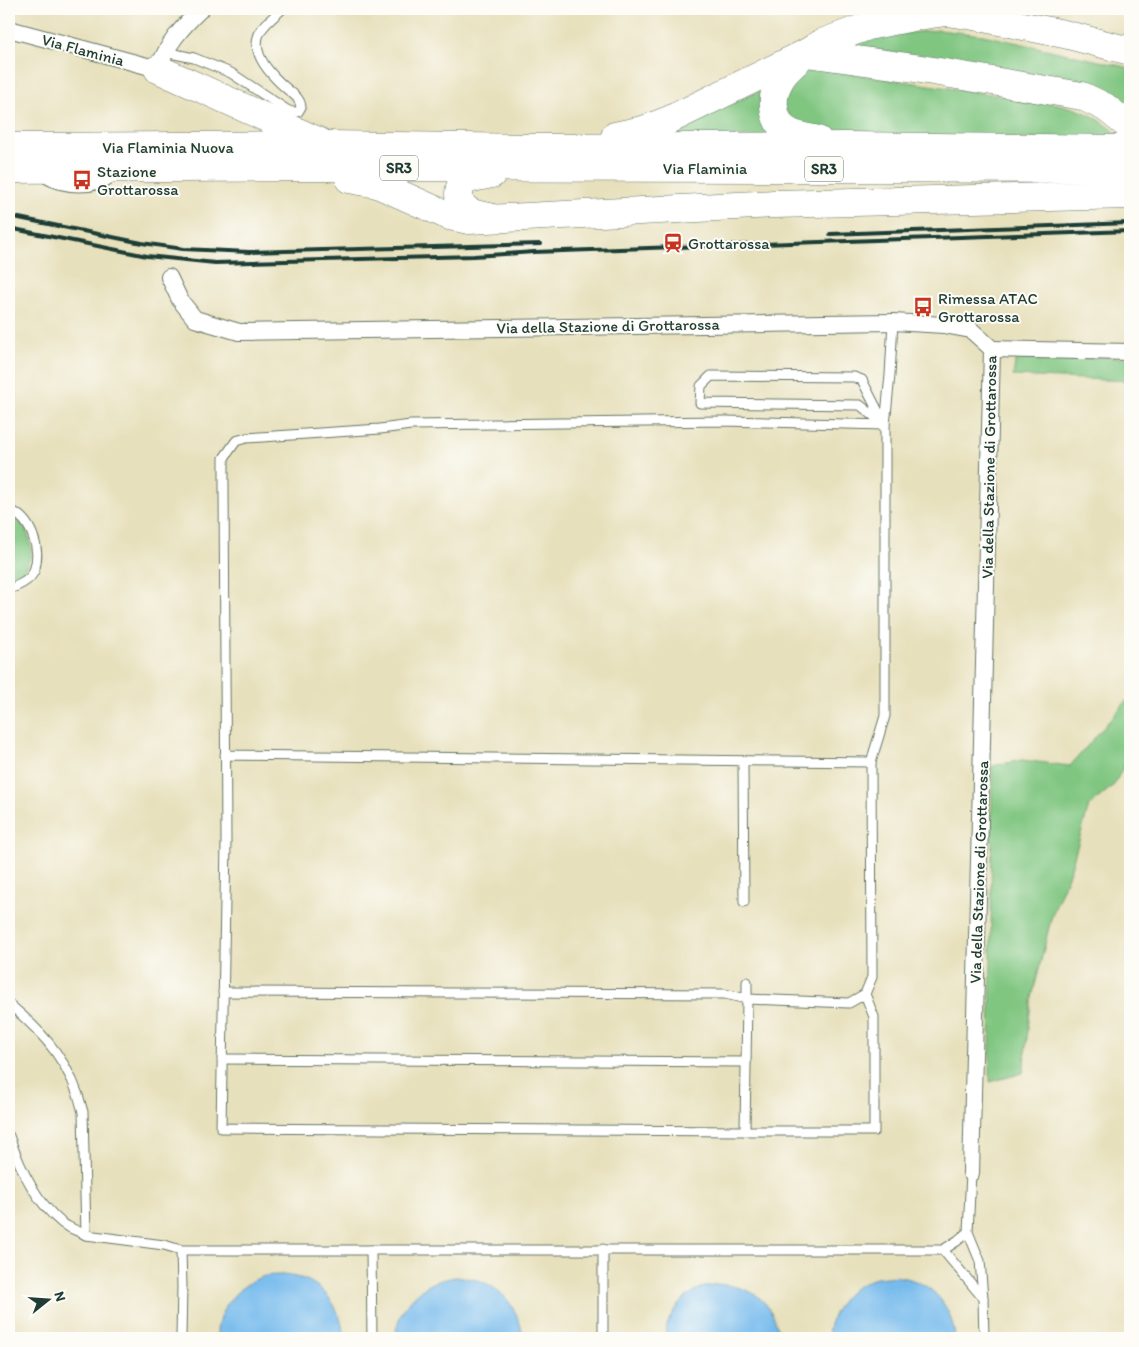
<svg xmlns="http://www.w3.org/2000/svg" width="1139" height="1347" font-family="Itim,sans-serif">
	<style>
		.green { fill: #80c681; stroke: #50825a }
		.water { fill: #77bbed; stroke: #4b7c90 }
		.lines { fill: none; stroke-linecap: round; stroke-linejoin: round }
		.lane-casing { stroke: #657664; stroke-width: 11 }
		.street-casing { stroke: #657664; stroke-width: 18 }
		.highway-casing { stroke: #657664; stroke-width: 29 }
		.lane { stroke: #fff; stroke-width: 9 }
		.street { stroke: #fff; stroke-width: 16 }
		.highway { stroke: #fff; stroke-width: 28 }
		.rail { stroke: #1f3d34; stroke-width: 4 }
		.labels { text-anchor: middle; dominant-baseline: central; stroke-width: 4; stroke-linejoin: round; paint-order: stroke }
		.shield { fill: #fdfcf7; stroke: #62766e; stroke-width: 1 }
		.shield-label { font-size: 15px; font-weight: bold; fill: #1f3d34 }
		.street-label { font-size: 16px; fill: #1f3d34; stroke: #fdfcf7 }
		.poi-label { font-size: 16px; fill: #1f3d34; stroke: #fdfcf7; text-anchor: start }
	</style>
	<rect width="100%" height="100%" fill="#fdfcf7"/>
	<filter id="ink" filterUnits="userSpaceOnUse"><feTurbulence type="fractalNoise" baseFrequency=".02" numOctaves="2"/><feDisplacementMap in="SourceGraphic" scale="10" xChannelSelector="R" yChannelSelector="G"/><feConvolveMatrix kernelMatrix="1 2 1 2 8 2 1 2 1" color-interpolation-filters="sRGB"/></filter>
	<filter id="wash" filterUnits="userSpaceOnUse"><feTurbulence type="fractalNoise" baseFrequency=".0096" numOctaves="4" result="noise"/><feDisplacementMap in="SourceGraphic" scale="20" xChannelSelector="R" yChannelSelector="G"/><feGaussianBlur stdDeviation="1.12" result="paint"/><feColorMatrix in="noise" values="0 0 0 0 0 0 0 0 0 0 0 0 0 0 0 0 0 1.4 0 .05"/><feComposite in="paint" operator="in"/></filter>
	<g filter="url(#wash)">
		<rect width="100%" height="100%" fill="#e7e0bc"/>
		<g class="green">
			<path d="M939 30 983 35 1130 68V108L1098 87 1084 82 838 44 877 36Z"/>
			<path d="M821 69 1057 104C1091 112 1100 119 1126 141L824 134 798 130 780 101 801 72Z"/>
			<path d="M761 90C756 112 767 120 779 137L662 136Z"/>
			<path d="M1016 356 1130 358V381L1013 376Z"/>
			<path d="M9 517C30 524 38 552 24 569 20 575 15 578 9 581Z"/>
			<path d="M1130 697V754L1114 785 1089 806 1070 871 1052 915 1031 1002 1023 1073 990 1082 992 766 1022 760 1070 766Z"/>
		</g>
		<g class="water">
			<path d="M285 1275C291 1276 298 1277 304 1279 329 1289 342 1313 344 1338H217C215 1311 239 1283 265 1276 271 1275 279 1275 285 1275Z"/>
			<path d="M896 1276C902 1278 909 1278 915 1281 940 1290 953 1314 955 1338H828C829 1311 849 1284 877 1278 883 1277 890 1277 896 1276Z"/>
			<path d="M455 1277C462 1278 471 1278 478 1280 504 1289 520 1311 523 1338H396C395 1315 412 1294 431 1284 438 1280 447 1279 455 1277Z"/>
			<path d="M716 1284C755 1287 772 1300 780 1338H665C666 1318 679 1299 697 1290 702 1287 710 1286 716 1284Z"/>
		</g>
	</g>
	<g filter="url(#ink)">
		<g class="lines">
			<defs>
				<g id="lane">
					<path d="M165 52 194 58 231 73 287 110 292 112H298L301 107C300 98 294 95 287 89 273 77 249 53 260 32 265 23 275 16 282 9"/>
					<path d="M43 177C64 190 95 191 115 176"/>
					<path d="M9 510C31 518 42 549 34 571 30 581 18 586 9 589"/>
					<path d="M225 755 871 762 872 977 865 994 849 1003 747 999 745 1131 221 1128 226 842 224 485V458L236 441 246 438 380 429 411 425 725 421 885 425 862 380 854 377 711 376 701 386 700 403 860 405 885 425"/>
					<path d="M743 761 744 902"/>
					<path d="M871 762 885 716V425L890 375 893 322"/>
					<path d="M223 992 725 994 747 999V982"/>
					<path d="M9 1004C45 1034 72 1065 83 1112L86 1235 164 1245 181 1250"/>
					<path d="M222 1059 746 1062"/>
					<path d="M745 1131H874V1017L865 994"/>
					<path d="M9 1136C19 1166 36 1202 62 1223 69 1228 78 1231 86 1235"/>
					<path d="M968 1232 980 1261 983 1298 984 1338"/>
					<path d="M371 1250 372 1338"/>
					<path d="M943 1250 983 1298"/>
					<path d="M181 1338 182 1286 181 1250H943L957 1241 968 1232 971 1173"/>
					<path d="M603 1338V1249"/>
				</g>
				<g id="street">
					<path d="M9 29 158 69C167 44 182 27 201 9"/>
					<path d="M169 277 180 300 195 319 239 332 893 322 944 325 971 330 992 349 971 1173"/>
					<path d="M992 349 1130 352"/>
				</g>
				<g id="highway">
					<path d="M806 53 915 68 1082 96 1105 107 1130 127"/>
					<path d="M797 61C790 67 783 73 779 82 770 98 772 125 791 133 800 137 810 138 818 140"/>
					<path d="M158 69 320 142"/>
					<path d="M615 136 643 130 669 120 806 53 822 43 868 26 918 16 946 12 974 16 1064 34 1130 51"/>
					<path d="M9 147 328 145 530 148 847 146 1130 149"/>
					<path d="M9 169 331 167 1130 169"/>
					<path d="M349 179 377 184 449 216 469 220 775 204 1130 195"/>
					<path d="M490 217C476 215 459 212 459 194 459 191 460 186 462 183 469 177 484 176 492 174"/>
				</g>
			</defs>
			<use href="#lane" class="lane-casing"/>
			<use href="#street" class="street-casing"/>
			<use href="#highway" class="highway-casing"/>
			<use href="#lane" class="lane"/>
			<use href="#street" class="street"/>
			<use href="#highway" class="highway"/>
			<g class="rail">
				<path d="M9 216 142 243 183 249 249 252 541 244"/>
				<path d="M9 228 147 256 215 263 474 256 534 252 1130 231"/>
				<path d="M830 234 1130 223"/>
			</g>
		</g>
	</g>
	<defs>
		<symbol id="bus-bare" viewBox="-9 -9 18 18"><path d="M-5-6H5V4H4V6H2V4H-2V6H-4V4H-5ZM-3.5-4V0h7V-4ZM-3.5 1.2v1.5H-2V1.2ZM2 1.2v1.5H3.5V1.2Z" fill="#c8321e" stroke="#fdfcf7" stroke-width="2.5" paint-order="stroke"/></symbol>
		<symbol id="station-bare" viewBox="-9 -9 18 18"><path d="M-3-6H3Q5-6 5-4V2Q5 4 3 4L4.5 6H3L1.5 4h-3L-3 6H-4.5L-3 4Q-5 4-5 2V-4Q-5-6-3-6ZM-3.5-4v3h7v-3ZM-3.5 1v1.5H-2V1ZM2 1v1.5H3.5V1Z" fill="#c8321e" stroke="#fdfcf7" stroke-width="2.5" paint-order="stroke"/></symbol>
	</defs>
	<g fill-rule="evenodd">
		<use href="#bus-bare" x="68" y="166" width="28" height="28"/>
		<use href="#station-bare" x="659" y="229" width="28" height="28"/>
		<use href="#bus-bare" x="909" y="293" width="28" height="28"/>
	</g>
	<g class="labels">
		<g class="shield">
			<rect x="380" y="155.5" width="38" height="25" rx="4"/>
			<rect x="805" y="156.5" width="38" height="25" rx="4"/>
		</g>
		<g class="shield-label">
			<text x="399" y="168">SR3</text>
			<text x="824" y="169">SR3</text>
		</g>
		<g class="street-label">
			<text transform="translate(83 50) rotate(15)">Via Flaminia</text>
			<text x="168" y="147">Via Flaminia Nuova</text>
			<text x="705" y="168">Via Flaminia</text>
			<text transform="translate(608 326) rotate(-1)">Via della Stazione di Grottarossa</text>
			<text transform="translate(989 467) rotate(-89)">Via della Stazione di Grottarossa</text>
			<text transform="translate(979 872) rotate(-88)">Via della Stazione di Grottarossa</text>
		</g>
		<g class="poi-label">
			<text x="97" y="171">Stazione<tspan x="97" dy="18">Grottarossa</tspan></text>
			<text x="688" y="243">Grottarossa</text>
			<text x="938" y="298">Rimessa ATAC<tspan x="938" dy="18">Grottarossa</tspan></text>
		</g>
	</g>
	<rect width="1139" height="1347" fill="none" stroke="#fdfcf7" stroke-width="30"/>
	<g transform="translate(48 1300) rotate(73)" stroke="#fdfcf7" stroke-width="4" paint-order="stroke">
	<path d="M0-4L9 19L0 12L-9 19Z" fill="#1f3d34"/>
	<text y="-8" font-size="14" font-weight="bold" text-anchor="middle" fill="#1f3d34">N</text>
	</g>
</svg>
